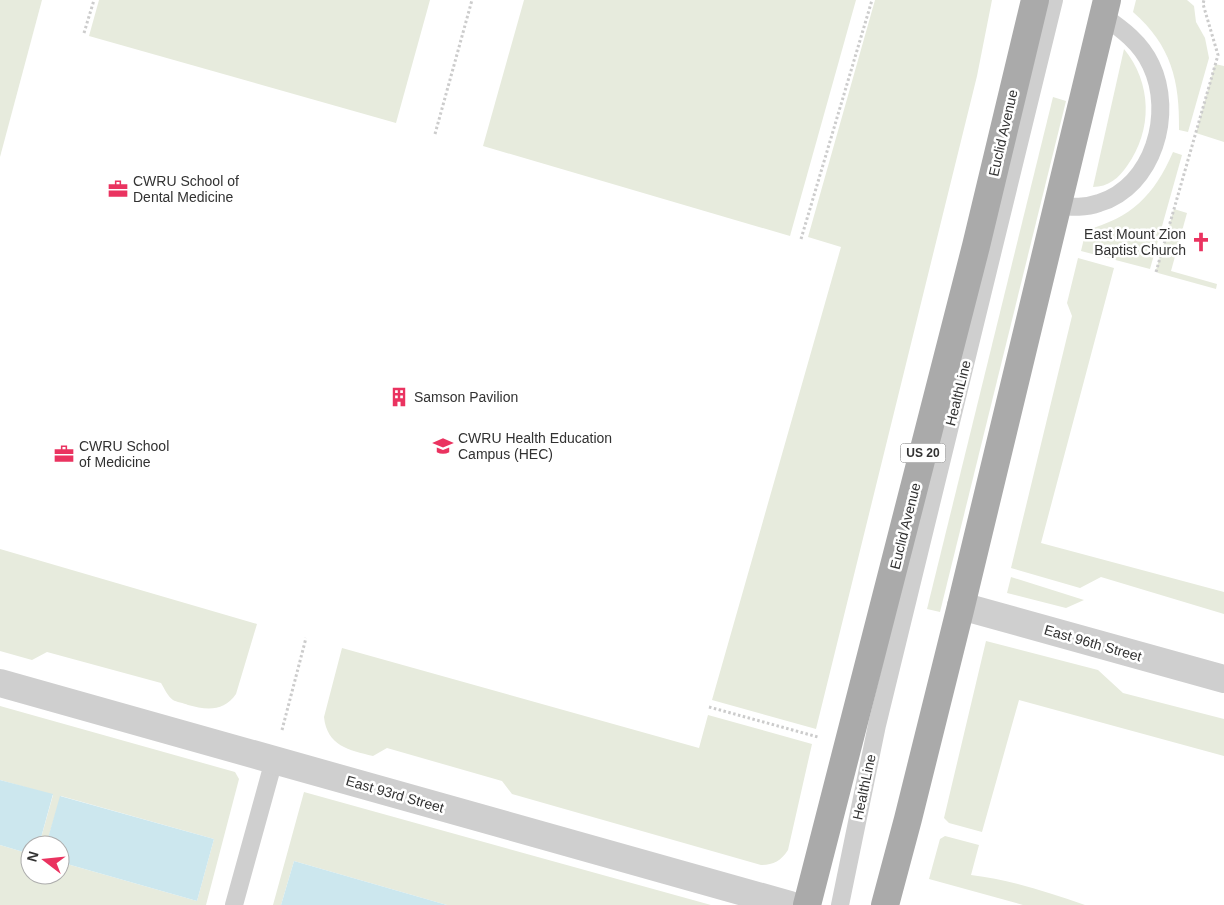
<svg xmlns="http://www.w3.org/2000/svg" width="1224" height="905" font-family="Helvetica,sans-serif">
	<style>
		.green { fill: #e7ebdd }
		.water { fill: #cce7ee }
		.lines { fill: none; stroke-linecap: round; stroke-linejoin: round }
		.path { stroke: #ccc; stroke-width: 3; stroke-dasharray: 2.5 2.5; stroke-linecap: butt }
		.service { stroke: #cfcfcf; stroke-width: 18 }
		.minor { stroke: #cfcfcf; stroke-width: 28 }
		.primary { stroke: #aaa; stroke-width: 28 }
		.labels { text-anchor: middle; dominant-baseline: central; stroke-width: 5; stroke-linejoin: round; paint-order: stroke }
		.shield { fill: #fff; stroke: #707070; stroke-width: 1 }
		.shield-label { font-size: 12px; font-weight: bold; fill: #323232 }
		.street-label { font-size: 14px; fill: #323232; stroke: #fff }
		.poi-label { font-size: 14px; fill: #323232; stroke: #fff; text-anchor: start }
	</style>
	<rect width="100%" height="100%" fill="#fff"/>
	<g class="green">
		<path d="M0 0H42L0 157Z"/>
		<path d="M99 0H430L396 123 89 36Z"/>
		<path d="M524 0H856L790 236 483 146Z"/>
		<path d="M875 0H992L977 76 816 729 712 700 841 247 808 237Z"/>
		<path d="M1136 0H1187L1194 6 1196 22 1205 38 1209 58 1188 132 1179 130C1180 81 1171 45 1133 12Z"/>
		<path d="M1124 49C1152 83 1153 130 1127 166 1119 178 1108 187 1093 187Z"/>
		<path d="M1215 64 1224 66V142L1196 133Z"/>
		<path d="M1053 97 1066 101 940 612 927 609Z"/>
		<path d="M1173 152 1182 155 1150 269 1081 251 1086 230C1131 218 1154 196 1173 152Z"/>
		<path d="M1174 209 1187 213 1171 271 1217 284 1216 289 1158 273 1156 270Z"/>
		<path d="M1078 258 1114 268 1041 543 1224 592V614L1101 577 1080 588 1011 568 1072 316 1067 303Z"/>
		<path d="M0 549 257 624 236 694C224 712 206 710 188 705 184 703 176 702 173 700 168 697 164 688 161 683L47 652 32 660 0 651Z"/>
		<path d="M1011 577 1084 600 1066 608 1007 593Z"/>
		<path d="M986 641 1098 670 1123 693 1224 719V756L1019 700 982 832 949 823 944 818Z"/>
		<path d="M342 648 699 748 708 715 812 744 788 850C781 861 773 865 761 865L512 794 502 781 387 748 373 756C349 750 327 746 324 717Z"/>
		<path d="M0 706 235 772 239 779 206 905H0V845L30 854V875H60V862L197 901 214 839 61 796 46 845H39L53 795 0 780Z"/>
		<path d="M304 792 711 905H447L294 861 281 905H273Z"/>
		<path d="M945 836 979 845 971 875C1011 880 1047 892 1085 905H1023L929 879 940 839Z"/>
	</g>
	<g class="water">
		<path d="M0 780 53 794 39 845H30V854L0 845Z"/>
		<path d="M60 796 214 839 197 901 60 862V845H46Z"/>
		<path d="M294 861 447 905H281Z"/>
	</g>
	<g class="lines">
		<g class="path">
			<path d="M84 33 94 0"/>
			<path d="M435 134 472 0"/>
			<path d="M801 239 872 0"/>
			<path d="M1156 272 1218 55 1203 4 1204 0"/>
			<path d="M709 707 818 737"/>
			<path d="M282 730 306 638"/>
		</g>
		<g class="service">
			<path d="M1057 206C1072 207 1085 208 1099 203 1154 186 1174 113 1151 65 1141 43 1122 29 1103 16"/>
			<path d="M234 905 274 760"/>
			<path d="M840 905 877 725 1054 0"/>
		</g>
		<g class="minor">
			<path d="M961 606 1224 679"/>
			<path d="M0 683 790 905"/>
		</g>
		<g class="primary">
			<path d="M807 905 976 246 1035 0"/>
			<path d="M885 905 908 819 961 606 1107 0"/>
		</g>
	</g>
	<defs>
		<symbol id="office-bare" viewBox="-9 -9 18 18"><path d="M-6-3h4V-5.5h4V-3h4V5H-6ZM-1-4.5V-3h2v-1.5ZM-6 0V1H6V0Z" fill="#ea3360" stroke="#fff" stroke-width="2.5" paint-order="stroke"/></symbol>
		<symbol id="church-bare" viewBox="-9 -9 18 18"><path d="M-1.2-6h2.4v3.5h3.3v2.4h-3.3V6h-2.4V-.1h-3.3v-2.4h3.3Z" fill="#ea3360" stroke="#fff" stroke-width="2.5" paint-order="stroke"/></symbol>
		<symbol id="building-bare" viewBox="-9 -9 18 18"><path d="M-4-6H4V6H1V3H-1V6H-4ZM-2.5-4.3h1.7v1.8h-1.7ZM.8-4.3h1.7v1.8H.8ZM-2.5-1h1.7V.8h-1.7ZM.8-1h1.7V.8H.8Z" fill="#ea3360" stroke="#fff" stroke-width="2.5" paint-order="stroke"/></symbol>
		<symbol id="university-bare" viewBox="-9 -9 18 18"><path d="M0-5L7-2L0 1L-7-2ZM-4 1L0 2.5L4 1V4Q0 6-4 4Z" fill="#ea3360" stroke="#fff" stroke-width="2.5" paint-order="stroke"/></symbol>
	</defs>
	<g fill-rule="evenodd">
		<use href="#office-bare" x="104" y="175" width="28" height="28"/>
		<use href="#church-bare" x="1187" y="228" width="28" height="28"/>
		<use href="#building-bare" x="385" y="383" width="28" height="28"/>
		<use href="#university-bare" x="429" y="432" width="28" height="28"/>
		<use href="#office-bare" x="50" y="440" width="28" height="28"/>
	</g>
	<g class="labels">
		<rect class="shield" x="900.5" y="443.5" width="45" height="19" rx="4"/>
		<g class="shield-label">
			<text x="923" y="453">US 20</text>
		</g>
		<g class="street-label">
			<text transform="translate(1003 133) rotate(-77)">Euclid Avenue</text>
			<text transform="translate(958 393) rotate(-76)">HealthLine</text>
			<text transform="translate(905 526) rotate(-76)">Euclid Avenue</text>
			<text transform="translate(1093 643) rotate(16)">East 96th Street</text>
			<text transform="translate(864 787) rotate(-78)">HealthLine</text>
			<text transform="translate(395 794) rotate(16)">East 93rd Street</text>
		</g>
		<g class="poi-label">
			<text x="133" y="181">CWRU School of<tspan x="133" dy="16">Dental Medicine</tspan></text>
			<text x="1186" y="234" text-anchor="end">East Mount Zion<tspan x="1186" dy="16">Baptist Church</tspan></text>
			<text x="414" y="397">Samson Pavilion</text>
			<text x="458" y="438">CWRU Health Education<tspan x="458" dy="16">Campus (HEC)</tspan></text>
			<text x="79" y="446">CWRU School<tspan x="79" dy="16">of Medicine</tspan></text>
		</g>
	</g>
	<g transform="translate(45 860) rotate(286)"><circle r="24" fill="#ffffff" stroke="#adadad"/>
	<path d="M0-4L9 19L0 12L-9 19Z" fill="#ea3360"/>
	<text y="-8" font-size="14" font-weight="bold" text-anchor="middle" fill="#323232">N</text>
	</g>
</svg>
